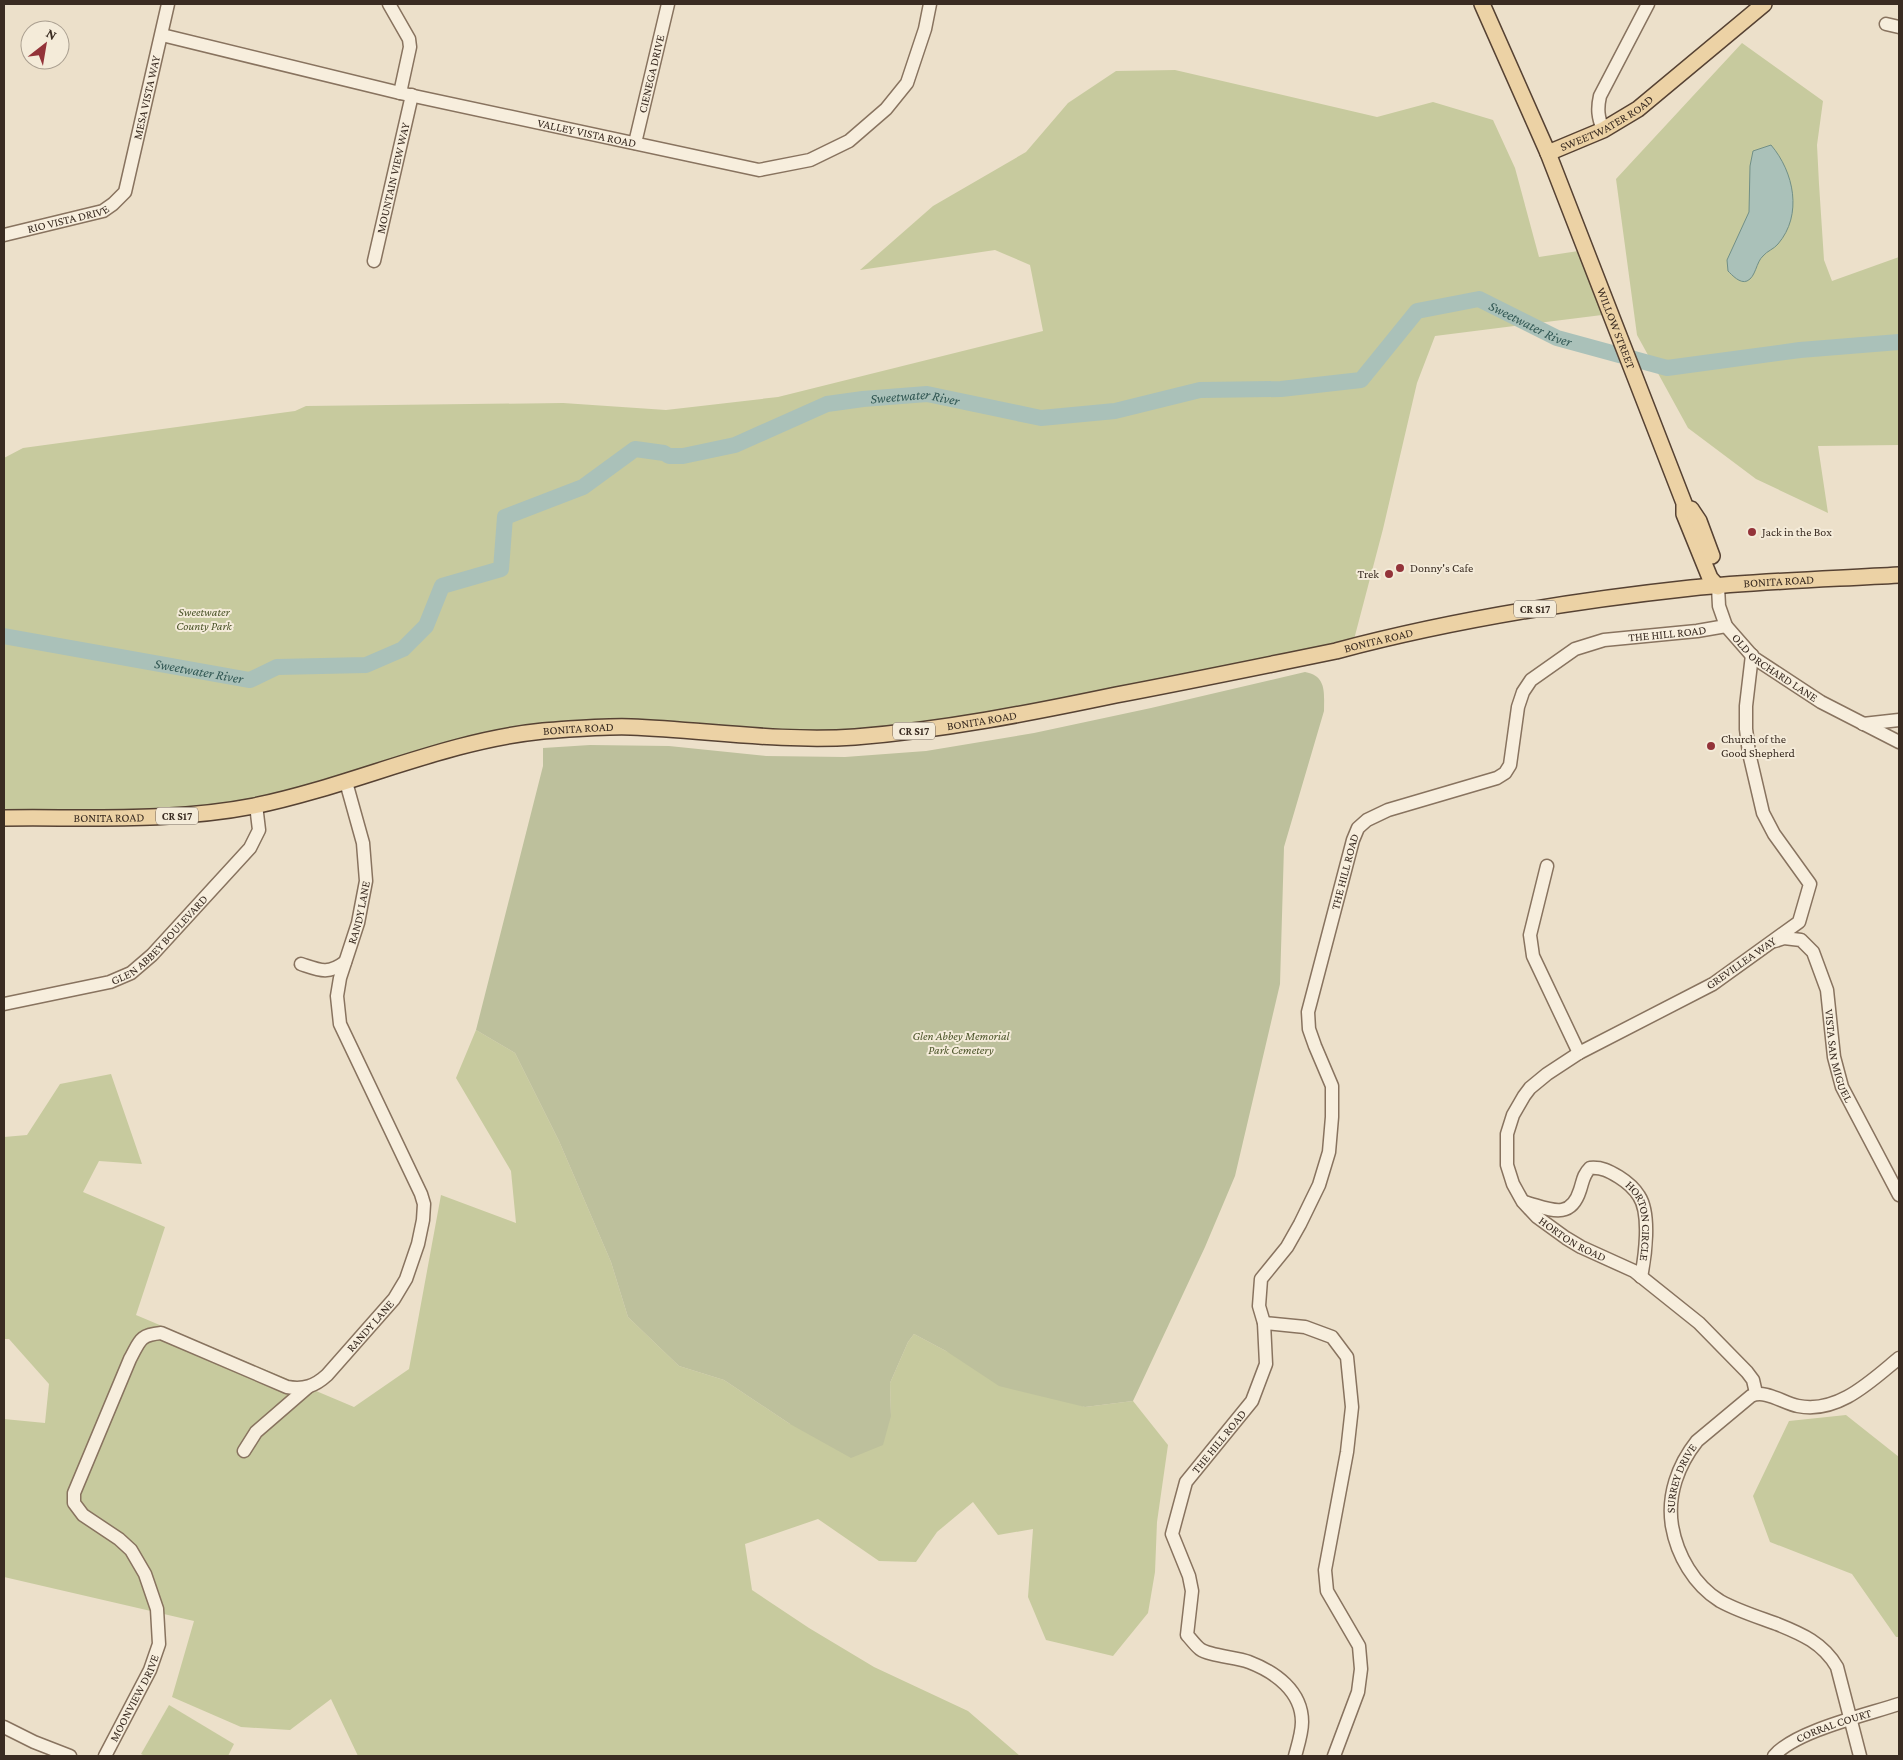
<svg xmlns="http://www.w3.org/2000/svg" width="1903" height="1760" font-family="'Crimson Pro',serif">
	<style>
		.green { fill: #c7ca9e }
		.cemetery { fill: #bdc09c }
		.water { fill: #aac1b9; stroke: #718f86 }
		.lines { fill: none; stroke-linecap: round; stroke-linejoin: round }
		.river { stroke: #aac1b9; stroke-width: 16 }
		.minor-casing { stroke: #88735f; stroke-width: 15 }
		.major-casing { stroke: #564233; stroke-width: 18 }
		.minor { stroke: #f7eedd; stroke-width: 12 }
		.major { stroke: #ecd2a5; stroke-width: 15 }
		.poi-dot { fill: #933339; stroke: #f4ebd9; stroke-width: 2 }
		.labels { text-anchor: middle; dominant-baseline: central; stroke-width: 4; stroke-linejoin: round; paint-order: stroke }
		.shield { fill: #f4ebd9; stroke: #726559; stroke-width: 1 }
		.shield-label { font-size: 11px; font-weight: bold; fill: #3a2c22 }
		.street-label { font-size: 12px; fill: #3a2c22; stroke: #f4ebd9 }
		.poi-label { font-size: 12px; fill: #3a2c22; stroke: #f4ebd9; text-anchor: start }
		.park-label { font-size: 12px; font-style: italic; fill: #4c552a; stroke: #f4ebd9 }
		.water-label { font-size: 14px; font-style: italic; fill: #325854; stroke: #f4ebd9 }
	</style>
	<rect width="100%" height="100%" fill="#ece0ca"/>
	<g class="green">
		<path d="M1742 43 1823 101 1817 145 1819 184 1824 260 1832 281 1899 257V445L1818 446 1828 513 1756 479 1688 428 1637 335 1616 179Z"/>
		<path d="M1175 70 1377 117 1433 102 1493 120 1515 168 1539 257 1585 250 1610 314 1435 336 1417 383 1383 529 1352 647 913 732 556 730 256 806 4 819V458L23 448 295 411 306 406 563 403 666 410 778 397 1043 331 1030 265 995 250 860 270 933 206 1026 152 1068 103 1116 71Z"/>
		<path d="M476 1030 515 1053 559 1141 611 1262 628 1317 679 1366 724 1380 790 1424 891 1416 890 1383 908 1342 914 1334 946 1351 1085 1407 1133 1401 1168 1445 1157 1522 1155 1572 1148 1613 1113 1656 1046 1640 1028 1597 1033 1529 998 1535 973 1502 937 1532 916 1562 879 1561 818 1519 745 1544 752 1590 809 1628 874 1667 968 1711 1020 1756H358L331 1699 290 1730 241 1727 172 1697 194 1621 4 1577V1419L45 1423 49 1384 9 1339H4V1137L27 1135 60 1084 111 1074 142 1164 99 1161 83 1192 165 1227 136 1315 354 1407 409 1369 441 1195 516 1223 511 1171 456 1078Z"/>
		<path d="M1846 1415 1899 1457V1637H1896L1852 1574 1770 1542 1753 1496 1789 1421Z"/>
		<path d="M169 1705 234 1744 228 1756H145L141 1754Z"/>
	</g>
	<path class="cemetery" d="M1305 672C1327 676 1324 693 1324 711L1284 847 1280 984 1235 1176 1205 1247 1133 1401 1085 1407 999 1386 946 1351 914 1334 908 1342 890 1383 891 1416 883 1445 851 1458 790 1424 724 1380 679 1366 628 1317 611 1262 559 1141 515 1053 476 1030 543 766V748L590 745 669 746 766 756 845 757 926 751 1034 733 1151 708Z"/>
	<g class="water">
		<path d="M1771 145C1794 172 1803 215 1778 244 1774 249 1767 251 1763 256 1756 262 1756 277 1747 281 1740 284 1732 275 1728 271L1727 260 1749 212 1750 166 1753 151Z"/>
		<path d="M1794 353 1793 356 1665 374V371Z"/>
	</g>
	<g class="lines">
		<path class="river" id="s1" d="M4 636 250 680 277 667 366 665 403 649 426 626 442 586 501 569 505 517 583 487 635 449 664 453 669 456H683L735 445 827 404 863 399 927 394 1041 418 1115 411 1200 390 1281 389 1361 380 1417 311 1479 299 1557 338 1667 368 1800 350 1899 342"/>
		<defs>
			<g id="minor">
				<path d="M389 4 409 39 410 47 400 93"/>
				<path d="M1886 24 1899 27"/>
				<path id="s2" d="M162 35 400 93 759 170 810 160 849 141 886 109 907 83 925 29 930 4"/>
				<path d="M1603 130C1598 117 1597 109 1600 96L1648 4"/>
				<path id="s3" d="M635 143 668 4"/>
				<path id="s4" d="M4 235 103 211 113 204 125 192 168 4"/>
				<path id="s5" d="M374 261 412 95"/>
				<path id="s6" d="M1718 587 1719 606 1726 626 1754 658 1821 702 1899 742"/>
				<path id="s7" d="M1752 655 1746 706V729L1749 753 1763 813 1774 834 1810 884 1799 922 1713 984 1579 1053 1547 1074 1530 1088 1524 1096 1513 1115 1507 1134V1165L1513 1184 1523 1202 1537 1217 1566 1238 1581 1247 1634 1271 1699 1323 1747 1372 1753 1380 1756 1393"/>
				<path d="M1863 724 1899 720"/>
				<path d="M1547 866 1530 935 1533 956 1579 1053"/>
				<path id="s8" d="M1775 941 1784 938 1801 940 1813 952 1827 990 1834 1057 1842 1087 1899 1195"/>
				<path d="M301 964C319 970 328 975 345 962"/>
				<path id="s9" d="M4 1004 110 982 131 973 152 955 250 848 259 830 256 805"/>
				<path id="s10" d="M1524 1202C1548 1208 1570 1222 1580 1190 1583 1181 1583 1175 1590 1168 1602 1167 1609 1171 1619 1177 1627 1182 1634 1188 1639 1196 1651 1214 1645 1257 1641 1277"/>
				<path d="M1264 1323 1305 1327 1332 1337 1347 1357 1352 1407 1347 1452 1325 1570 1327 1591 1359 1646 1361 1669 1358 1692 1334 1756"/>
				<path d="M244 1451 256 1432 308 1387"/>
				<path d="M4 1727 34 1742 70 1756"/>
				<path id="s11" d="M105 1756 150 1670 159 1644 157 1609 145 1574 131 1550 119 1539 83 1515 74 1503V1493L130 1359C140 1341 139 1335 161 1333L287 1387C304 1390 315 1386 327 1375L394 1299 406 1279 418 1244 423 1220 424 1204 421 1194 340 1024 337 996 340 978 358 923 366 881 363 843 346 782"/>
				<path id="s12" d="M1295 1756C1298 1745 1302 1733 1302 1722 1302 1691 1275 1672 1249 1662 1237 1657 1209 1656 1200 1649 1195 1645 1191 1639 1187 1635L1192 1591 1189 1576 1172 1534 1186 1482 1252 1401 1266 1364 1264 1323 1259 1306 1261 1279 1287 1247 1300 1224 1319 1185 1329 1152 1332 1117V1086L1315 1046 1309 1029 1308 1012 1353 840 1358 828 1367 820 1388 810 1497 778 1505 773 1510 765 1518 707 1523 692 1531 680 1575 649 1604 640 1697 631 1726 626"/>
				<path id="s13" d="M1774 1756C1795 1731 1866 1715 1899 1704"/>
				<path id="s14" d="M1860 1756 1837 1667C1823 1643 1802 1634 1777 1624 1758 1617 1738 1611 1720 1601 1694 1585 1677 1555 1672 1526 1667 1495 1678 1465 1697 1441L1751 1396C1765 1389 1783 1403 1798 1406 1838 1414 1871 1381 1899 1358"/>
			</g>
			<g id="major">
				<path id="s15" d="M1482 4 1548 153 1684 503V514L1710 578 1718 587"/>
				<path id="s16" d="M1548 153 1603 130 1638 109 1764 4"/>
				<path d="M1691 509 1699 521 1712 556"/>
				<path id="s17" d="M4 818C87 817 172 822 254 806 352 786 444 741 543 731 572 729 603 726 631 727 706 730 780 742 855 737 943 730 1030 713 1116 695 1190 681 1263 666 1336 651 1452 620 1571 601 1691 588 1760 581 1830 579 1899 575"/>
			</g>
		</defs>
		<use href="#minor" class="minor-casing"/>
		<use href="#major" class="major-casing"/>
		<use href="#minor" class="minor"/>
		<use href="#major" class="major"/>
	</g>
	<g class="poi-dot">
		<circle cx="1752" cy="532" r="5"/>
		<circle cx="1400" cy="568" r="5"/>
		<circle cx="1389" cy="574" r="5"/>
		<circle cx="1711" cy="746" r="5"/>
	</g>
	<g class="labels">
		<g class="shield">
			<rect x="1514" y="600.5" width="42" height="17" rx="4"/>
			<rect x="893" y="722.5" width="42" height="17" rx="4"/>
			<rect x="156" y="807.5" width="42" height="17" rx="4"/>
		</g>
		<g class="shield-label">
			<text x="1535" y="609">CR S17</text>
			<text x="914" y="731">CR S17</text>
			<text x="177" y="816">CR S17</text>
		</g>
		<g class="street-label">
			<text stroke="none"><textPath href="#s3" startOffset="71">CIENEGA DRIVE</textPath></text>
			<text stroke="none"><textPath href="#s4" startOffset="228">MESA VISTA WAY</textPath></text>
			<text stroke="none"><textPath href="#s16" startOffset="66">SWEETWATER ROAD</textPath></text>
			<text stroke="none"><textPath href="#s2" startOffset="436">VALLEY VISTA ROAD</textPath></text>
			<text stroke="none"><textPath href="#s5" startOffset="85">MOUNTAIN VIEW WAY</textPath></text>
			<text stroke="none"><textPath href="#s4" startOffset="66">RIO VISTA DRIVE</textPath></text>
			<text stroke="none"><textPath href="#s15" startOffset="351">WILLOW STREET</textPath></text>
			<text stroke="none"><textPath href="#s17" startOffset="1800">BONITA ROAD</textPath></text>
			<text stroke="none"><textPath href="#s12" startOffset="1464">THE HILL ROAD</textPath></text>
			<text stroke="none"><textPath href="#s17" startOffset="1395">BONITA ROAD</textPath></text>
			<text stroke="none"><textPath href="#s6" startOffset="105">OLD ORCHARD LANE</textPath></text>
			<text stroke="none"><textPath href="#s17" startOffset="990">BONITA ROAD</textPath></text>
			<text stroke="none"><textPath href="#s17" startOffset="585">BONITA ROAD</textPath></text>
			<text stroke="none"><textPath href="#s17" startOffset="105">BONITA ROAD</textPath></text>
			<text stroke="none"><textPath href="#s12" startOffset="1014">THE HILL ROAD</textPath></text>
			<text stroke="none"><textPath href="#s11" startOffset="1194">RANDY LANE</textPath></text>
			<text stroke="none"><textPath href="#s9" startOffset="174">GLEN ABBEY BOULEVARD</textPath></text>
			<text transform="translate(1741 963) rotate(-35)">GREVILLEA WAY</text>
			<text stroke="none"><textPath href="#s8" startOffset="151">VISTA SAN MIGUEL</textPath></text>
			<text stroke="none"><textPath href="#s10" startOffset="175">HORTON CIRCLE</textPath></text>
			<text stroke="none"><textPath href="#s7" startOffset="788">HORTON ROAD</textPath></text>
			<text stroke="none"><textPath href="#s11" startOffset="744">RANDY LANE</textPath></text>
			<text stroke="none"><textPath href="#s12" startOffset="401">THE HILL ROAD</textPath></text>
			<text stroke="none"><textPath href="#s14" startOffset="370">SURREY DRIVE</textPath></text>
			<text stroke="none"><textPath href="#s11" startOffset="65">MOONVIEW DRIVE</textPath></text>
			<text stroke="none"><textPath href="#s13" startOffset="68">CORRAL COURT</textPath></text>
		</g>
		<g class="poi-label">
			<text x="1762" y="532">Jack in the Box</text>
			<text x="1410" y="568">Donny's Cafe</text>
			<text x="1379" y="574" text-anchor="end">Trek</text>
			<text x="1721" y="739">Church of the<tspan x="1721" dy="14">Good Shepherd</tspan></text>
		</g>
		<g class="park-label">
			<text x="204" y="612">Sweetwater<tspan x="204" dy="14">County Park</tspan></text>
			<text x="961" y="1036">Glen Abbey Memorial<tspan x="961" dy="14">Park Cemetery</tspan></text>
		</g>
		<g class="water-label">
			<text stroke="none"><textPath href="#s1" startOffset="1699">Sweetwater River</textPath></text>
			<text stroke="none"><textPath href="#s1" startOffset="1038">Sweetwater River</textPath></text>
			<text stroke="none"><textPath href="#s1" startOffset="198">Sweetwater River</textPath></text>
		</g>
	</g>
	<rect width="1903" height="1760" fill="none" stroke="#3a2c22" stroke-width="10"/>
	<g transform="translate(45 45) rotate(31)"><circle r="24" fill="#f4ebd9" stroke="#aa9f90"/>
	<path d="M0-4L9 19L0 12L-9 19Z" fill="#933339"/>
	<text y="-8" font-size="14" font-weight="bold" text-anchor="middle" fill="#3a2c22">N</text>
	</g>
</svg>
